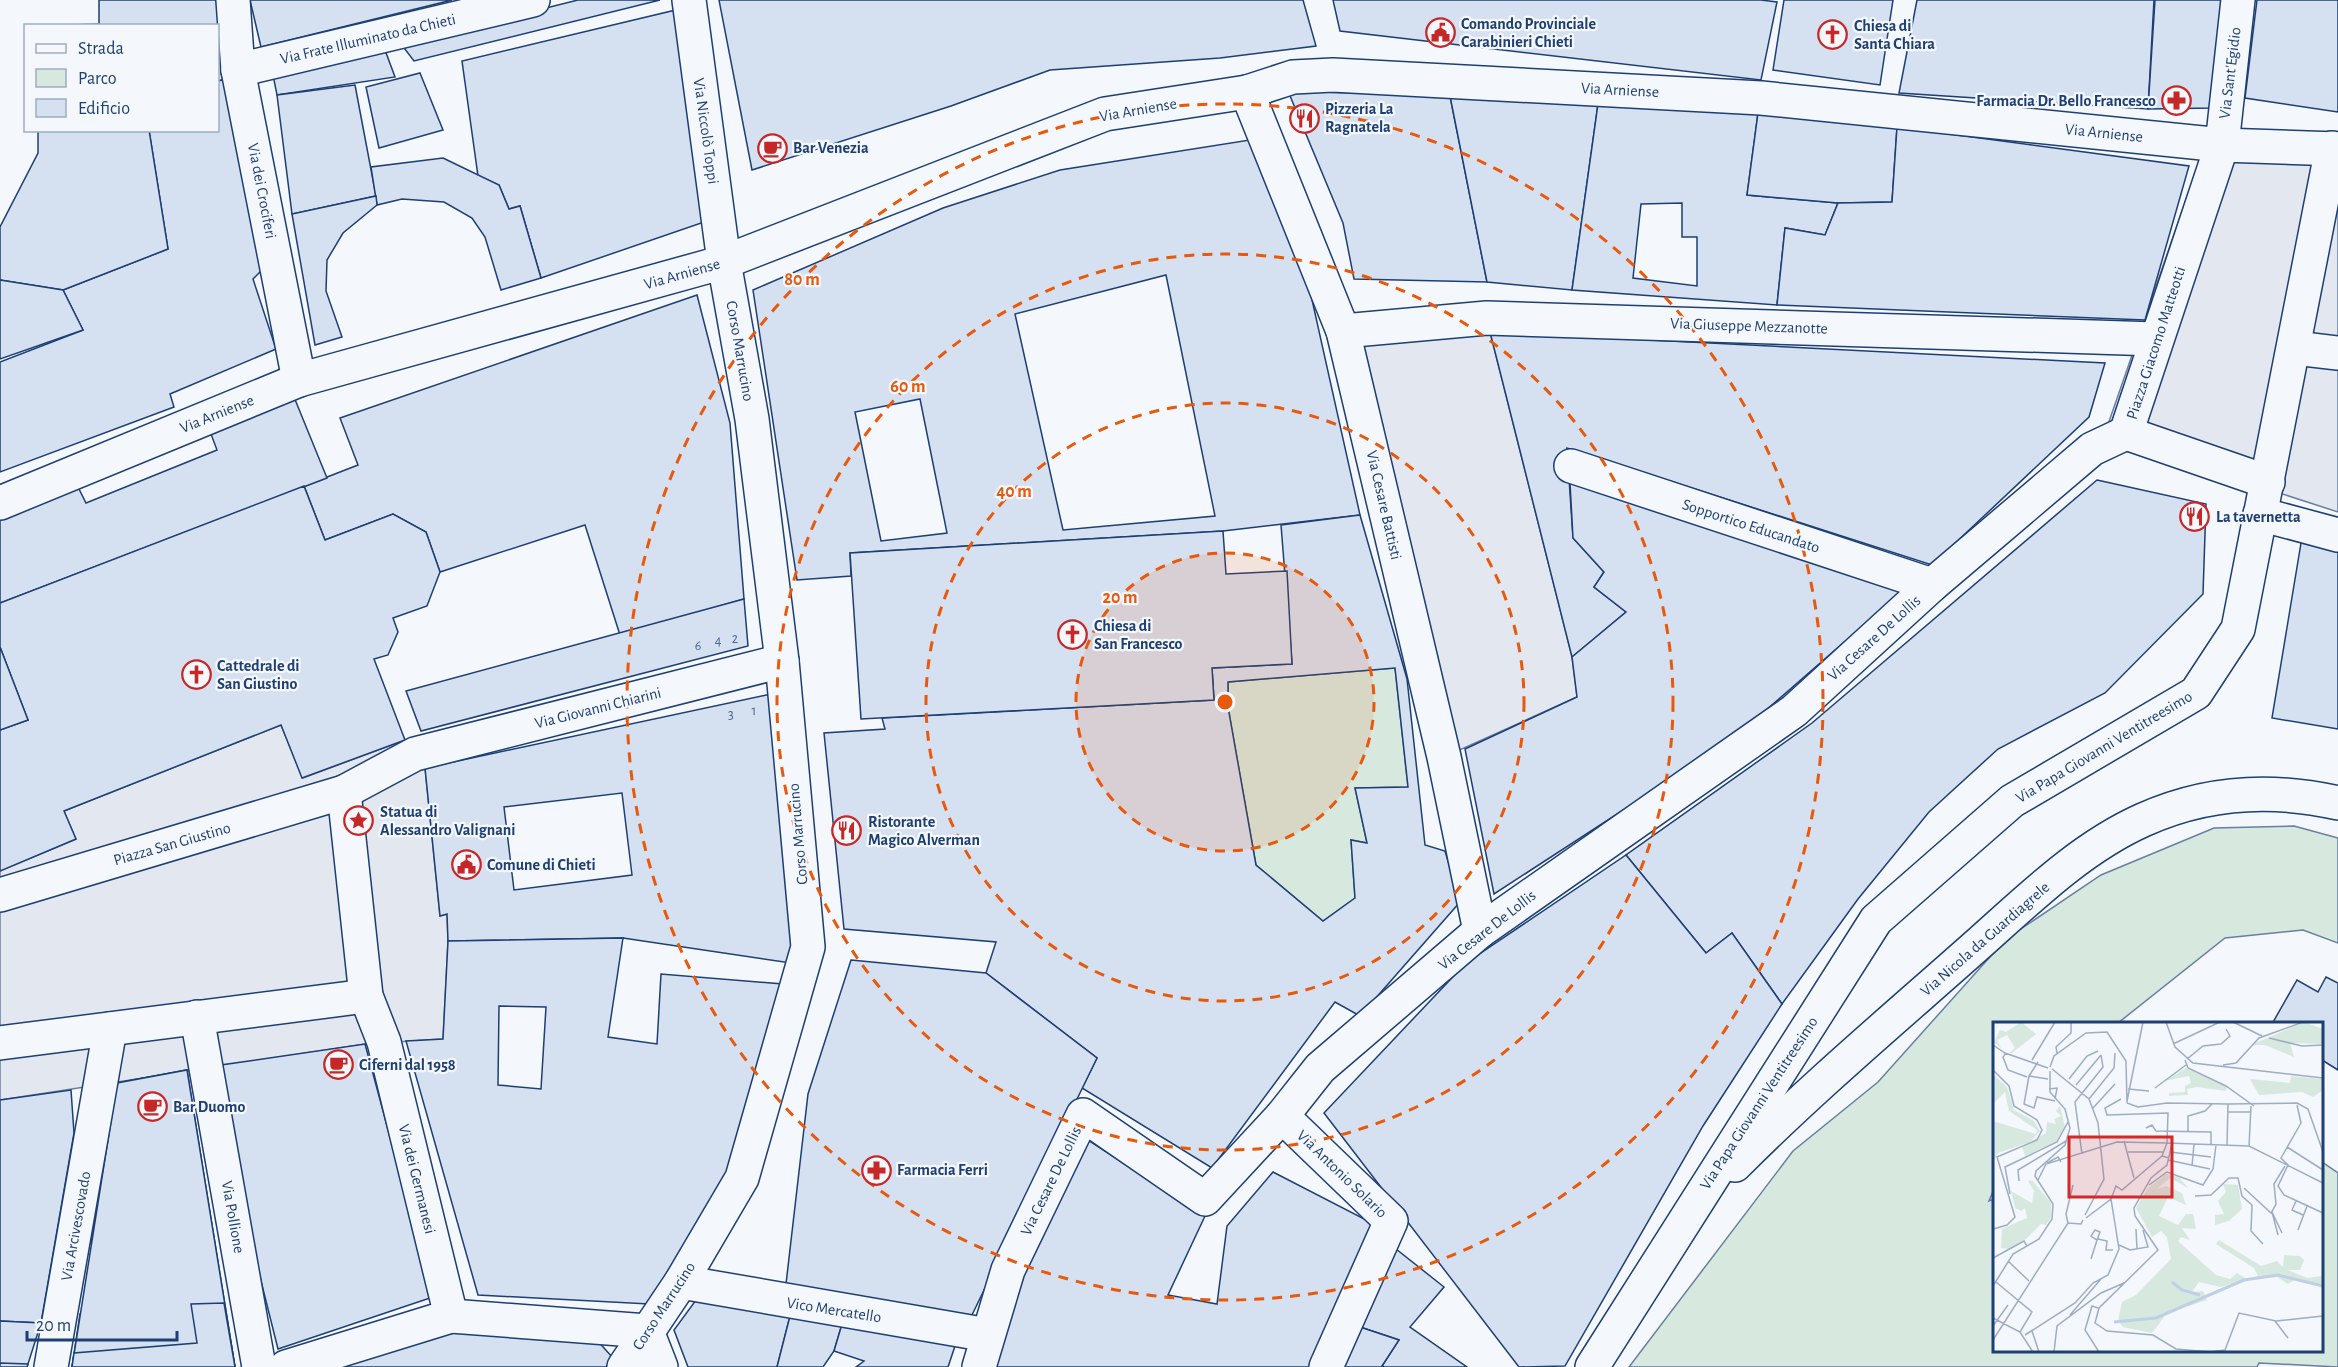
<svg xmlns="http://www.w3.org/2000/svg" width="2338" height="1367" font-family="'Alegreya Sans',sans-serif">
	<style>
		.green { fill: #d7e8df; stroke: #687fa3; stroke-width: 1.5 }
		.parking { fill: #e3e8f0; stroke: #687fa3; stroke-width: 1.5 }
		.building { fill: #d5e0f0; stroke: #1d3f73; stroke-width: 1.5; fill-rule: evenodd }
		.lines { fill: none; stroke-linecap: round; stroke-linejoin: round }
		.minor-casing { stroke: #1d3f73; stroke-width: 36 }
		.major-casing { stroke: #1d3f73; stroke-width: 36 }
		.minor { stroke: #f4f7fb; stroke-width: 33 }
		.major { stroke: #f4f7fb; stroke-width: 33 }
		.ring { fill: none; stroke: #e8590c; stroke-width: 3; stroke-dasharray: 10 8 }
		.labels { text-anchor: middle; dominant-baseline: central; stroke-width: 4.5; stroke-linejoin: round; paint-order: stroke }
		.number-label { font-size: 14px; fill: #4b6792 }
		.poi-label { font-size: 16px; font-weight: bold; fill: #1d3f73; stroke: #f4f7fb; text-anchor: start }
		.street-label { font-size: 16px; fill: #1d3f73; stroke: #f4f7fb }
		.inset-river { fill: none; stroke: #bed0e5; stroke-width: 3 }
		.inset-road { fill: none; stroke: #9eadc5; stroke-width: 1.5 }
		.view { fill: #d62828; fill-opacity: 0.15; stroke: #d62828; stroke-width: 3 }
		.inset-edge { fill: none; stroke: #1d3f73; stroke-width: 3 }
		.centre { fill: #e8590c; stroke: #f4f7fb; stroke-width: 3 }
		.ring-label { font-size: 18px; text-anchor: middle; font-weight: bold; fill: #e8590c; stroke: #f4f7fb; stroke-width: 4.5; stroke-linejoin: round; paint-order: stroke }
	</style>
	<rect width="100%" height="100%" fill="#f4f7fb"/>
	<g class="green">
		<path d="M1395 668 1408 787 1355 788 1367 843 1351 840 1355 898 1323 921 1256 865 1228 707V682Z"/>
		<path d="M2294 826 2338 838V943L2303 930 2225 938 2118 1023 1994 1024V1189L1989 1201 1994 1199V1350H2322V1162L2338 1173V1367L2259 1363 2257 1367H1629L1793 1151 1878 1082 2006 939 2101 875 2214 828Z"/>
	</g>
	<g class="parking">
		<path d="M2222 145 2338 155V512L2104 436 2197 168Z"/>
		<path d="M1343 331 1490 332 1572 657 1577 697 1444 757Z"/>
		<path d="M281 725 303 778 405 740 425 768 440 916 447 914 448 941 443 1039 365 1044 0 1100V871L76 839 64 811Z"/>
	</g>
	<g class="building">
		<path d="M99 0H222L230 78 218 81V26H41L99 24Z"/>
		<path d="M250 0H452L261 47Z"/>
		<path d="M578 0H660L414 61 401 44Z"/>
		<path d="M719 0H1303L1316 46 1220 58 1050 70 951 106 752 170Z"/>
		<path d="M1333 0H1761L1777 2 1761 80 1340 31Z"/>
		<path d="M1784 0H1893L1880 85 1773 70Z"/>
		<path d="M1917 0H2154L2148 109 1899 93Z"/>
		<path d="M2155 0H2227L2214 108 2148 109Z"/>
		<path d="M2257 0H2338V112L2245 98Z"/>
		<path d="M680 9 710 220 541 278 520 206 509 209 499 185 478 176 462 61Z"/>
		<path d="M385 50 395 77 277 95 273 75Z"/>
		<path d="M420 73 443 130 379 148 366 87Z"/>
		<path d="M230 78 265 267 253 279 276 349 170 394 174 407 0 472V362L83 330 63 290 168 249 149 130H218V81Z"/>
		<path d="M355 85 376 196 292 214 277 95Z"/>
		<path d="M1288 91 1450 96 1487 282 1354 279 1343 223Z"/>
		<path d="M1450 96 1598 104 1572 290 1487 282Z"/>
		<path d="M1598 104 1758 113 1747 195 1838 203 1825 235 1785 228 1777 305 1572 290ZM1682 203V237H1697V286L1633 278 1641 204Z"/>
		<path d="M1758 113 1897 127 1892 202 1838 203 1747 195Z"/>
		<path d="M1897 127 2189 166 2145 320 1777 305 1785 228 1825 235 1838 203 1892 202Z"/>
		<path d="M38 130H149L168 249 63 290 0 280V227L38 153Z"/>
		<path d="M1256 139 1300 246 1360 515 1223 531 850 553 851 576 797 580 753 290 943 208 1060 170ZM1166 275 1215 516 1063 530 1015 314ZM920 399 947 533 881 541 855 412Z"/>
		<path d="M443 158 499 185 509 209 520 206 541 278 501 290 485 237 472 218 444 202 402 199 377 205 371 167Z"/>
		<path d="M376 196 377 205 343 233 327 260 326 291 342 337 315 345 292 214Z"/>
		<path d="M0 280 63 290 83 330 0 359Z"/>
		<path d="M697 295 730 423 744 599 620 635 585 525 440 572 426 532 393 514 325 540 304 486 358 465 340 418Z"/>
		<path d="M1490 332 2105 363 2089 417 1932 565 1567 448 1573 538 1604 572 1594 587 1626 612 1572 657Z"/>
		<path d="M294 397 327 478 0 603V515L75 481 86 503 217 450 208 426Z"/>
		<path d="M2097 480 2206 504 2203 594 2105 693 1998 749 1929 812 1858 899 1782 1004 1732 933 1706 953 1626 855 1812 723Z"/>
		<path d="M1570 483 1904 590 1734 738 1494 894 1465 749 1577 697 1572 657 1626 612 1594 587 1604 572 1573 538Z"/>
		<path d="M304 486 325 540 393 514 426 532 440 572 427 606 393 618 398 632 388 655 374 659 405 740 302 778 281 725 64 811 76 839 0 871V730L28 720 0 647V603Z"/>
		<path d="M1360 515 1407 679 1425 845 1445 851 1460 902 1360 1016 1335 1002 1212 1168 1082 1088 1097 1058 986 973 996 942 844 929 824 733 885 729 882 718 1214 700 1212 668 1292 664 1281 525ZM1395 668 1408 787 1355 788 1367 843 1351 840 1355 898 1323 921 1256 865 1228 707V682Z"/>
		<path d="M1223 531 1226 574 1287 571 1292 664 1212 668 1214 700 861 719 850 553Z"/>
		<path d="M2302 537 2338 543V729L2272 718Z"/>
		<path d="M744 599 748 646 421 731 406 691Z"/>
		<path d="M0 647 28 720 0 730Z"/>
		<path d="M771 694 798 943 791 963 623 938 448 941 447 914 440 916 425 768ZM622 793 632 875 514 890 504 807Z"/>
		<path d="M1626 855 1706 953 1732 933 1782 1004 1703 1126 1565 1366 1519 1367 1324 1113 1466 963Z"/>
		<path d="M623 938 608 1037 657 1044 661 974 783 984 731 1168 649 1304 478 1295 406 1041 443 1039 448 941ZM499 1006 546 1007 541 1089 498 1085Z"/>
		<path d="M851 960 986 973 1097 1058 970 1319 786 1284 808 1094Z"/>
		<path d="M2326 977 2338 983V1070L2322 1060V1024H2272L2297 980 2318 992Z"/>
		<path d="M365 1044 433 1297 278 1349 235 1177 221 1065Z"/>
		<path d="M187 1070 235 1367H72L80 1314 122 1315 115 1242 91 1244 117 1083Z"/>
		<path d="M187 1070 235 1367H72L117 1083Z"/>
		<path d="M71 1090 74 1133 41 1323 0 1321V1100Z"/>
		<path d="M1085 1138 1205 1216 1168 1295 1217 1304 1227 1226 1273 1172 1376 1225 1312 1367H996L1019 1275Z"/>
		<path d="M1391 1245 1444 1287 1410 1327 1467 1367H1384L1382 1366 1399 1340 1354 1325Z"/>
		<path d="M696 1300 790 1316 777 1367H688L674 1330Z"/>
		<path d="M224 1303 235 1367H72L74 1353 197 1343 191 1304Z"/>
		<path d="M790 1316 842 1324 834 1351 823 1367H777Z"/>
		<path d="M0 1321 41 1323 27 1367H0Z"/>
		<path d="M842 1324 956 1343 948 1367H856L864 1361 834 1351Z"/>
		<path d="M1354 1325 1399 1340 1382 1366 1384 1367H1338Z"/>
		<path d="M449 1329 595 1338 613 1358 606 1367H326Z"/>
		<path d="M0 1363 28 1364 27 1367H0Z"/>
	</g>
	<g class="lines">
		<defs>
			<g id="minor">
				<path d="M233 0 238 70 299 380"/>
				<path d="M238 70 533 0"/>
				<path d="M1247 92 1343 331 1444 757 1480 931"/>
				<path d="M1343 331 1487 318 2156 339"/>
				<path d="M2295 348 2338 353"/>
				<path d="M1571 466 1932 585"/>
				<path d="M0 503 299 380 724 262 1105 114 1247 92 1293 77 1333 75 1761 98 2222 145 2238 0"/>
				<path d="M2260 514 2338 535"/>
				<path d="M0 895 344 792 415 754 782 661"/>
				<path d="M197 1017 259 1367"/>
				<path d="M0 1043 366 996"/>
				<path d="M1282 1116 1391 1221 1326 1367"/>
				<path d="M681 1282 988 1335"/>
				<path d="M451 1316 647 1331"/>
				<path d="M647 1331 661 1367"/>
				<path d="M51 1367 110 1029"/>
				<path d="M286 1367 451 1316 384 1042 366 996 344 792"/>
				<path d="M624 1367 681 1282 742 1178 808 947 782 661 752 419 724 262 689 0"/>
				<path d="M979 1367 1008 1270 1083 1115 1205 1199 1282 1116 1320 1068 1480 931 1794 711 1932 585 2092 449 2126 433"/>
			</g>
			<g id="major">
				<path d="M2268 482 2126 433 2222 145 2338 149"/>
				<path d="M1735 1165C1809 1091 1889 1023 1967 954 2022 906 2076 850 2143 820 2205 792 2272 788 2338 803"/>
				<path d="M1592 1367 1876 920 2012 801 2196 693 2238 629 2332 148"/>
			</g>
		</defs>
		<use href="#minor" class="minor-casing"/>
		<use href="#major" class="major-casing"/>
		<use href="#minor" class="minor"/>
		<use href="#major" class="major"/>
	</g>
	<circle cx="1225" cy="702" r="149" fill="#e8590c" fill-opacity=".12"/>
	<g class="ring">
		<circle cx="1225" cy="702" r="149"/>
		<circle cx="1225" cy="702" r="299"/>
		<circle cx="1225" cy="702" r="448"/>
		<circle cx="1225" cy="702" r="598"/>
	</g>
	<defs>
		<symbol id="civic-ring" viewBox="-11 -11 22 22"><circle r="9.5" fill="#f4f7fb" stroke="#c62828" stroke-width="1.5"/><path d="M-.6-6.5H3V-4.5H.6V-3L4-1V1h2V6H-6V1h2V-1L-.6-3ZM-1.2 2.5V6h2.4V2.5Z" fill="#c62828"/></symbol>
		<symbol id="church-ring" viewBox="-11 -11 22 22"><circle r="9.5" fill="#f4f7fb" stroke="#c62828" stroke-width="1.5"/><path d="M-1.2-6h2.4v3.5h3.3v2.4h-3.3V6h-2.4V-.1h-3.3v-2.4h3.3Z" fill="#c62828"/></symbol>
		<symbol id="pharmacy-ring" viewBox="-11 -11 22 22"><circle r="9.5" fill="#f4f7fb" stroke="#c62828" stroke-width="1.5"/><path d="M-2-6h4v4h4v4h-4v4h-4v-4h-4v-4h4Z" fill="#c62828"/></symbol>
		<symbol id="restaurant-ring" viewBox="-11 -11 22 22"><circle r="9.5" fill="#f4f7fb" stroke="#c62828" stroke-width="1.5"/><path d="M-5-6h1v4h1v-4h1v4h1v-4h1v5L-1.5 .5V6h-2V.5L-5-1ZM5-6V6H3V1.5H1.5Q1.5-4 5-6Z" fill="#c62828"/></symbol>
		<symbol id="cafe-ring" viewBox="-11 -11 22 22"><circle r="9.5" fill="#f4f7fb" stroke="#c62828" stroke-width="1.5"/><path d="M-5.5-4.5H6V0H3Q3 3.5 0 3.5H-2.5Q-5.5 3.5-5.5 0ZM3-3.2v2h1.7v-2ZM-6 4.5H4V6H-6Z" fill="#c62828"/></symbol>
		<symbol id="sight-ring" viewBox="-11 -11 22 22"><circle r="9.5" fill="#f4f7fb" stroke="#c62828" stroke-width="1.5"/><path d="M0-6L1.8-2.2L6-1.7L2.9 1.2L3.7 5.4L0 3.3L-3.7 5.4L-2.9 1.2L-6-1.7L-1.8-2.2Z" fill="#c62828"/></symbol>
	</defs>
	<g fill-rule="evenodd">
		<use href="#civic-ring" x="1424" y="16" width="33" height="33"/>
		<use href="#church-ring" x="1816" y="18" width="33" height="33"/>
		<use href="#pharmacy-ring" x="2160" y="84" width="33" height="33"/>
		<use href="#restaurant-ring" x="1288" y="102" width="33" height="33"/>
		<use href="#cafe-ring" x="756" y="132" width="33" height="33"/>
		<use href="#restaurant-ring" x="2178" y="500" width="33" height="33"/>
		<use href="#church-ring" x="1056" y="618" width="33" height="33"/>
		<use href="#church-ring" x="180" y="658" width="33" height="33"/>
		<use href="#sight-ring" x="342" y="804" width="33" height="33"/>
		<use href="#restaurant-ring" x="830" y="814" width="33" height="33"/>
		<use href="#civic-ring" x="450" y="848" width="33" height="33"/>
		<use href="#cafe-ring" x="322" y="1048" width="33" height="33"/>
		<use href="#cafe-ring" x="136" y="1090" width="33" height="33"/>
		<use href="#pharmacy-ring" x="860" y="1154" width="33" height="33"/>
	</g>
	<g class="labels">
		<g class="number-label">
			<text x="735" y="639">2</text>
			<text x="718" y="641">4</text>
			<text x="698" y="646">6</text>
			<text x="754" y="711">1</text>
			<text x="731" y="715">3</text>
		</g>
		<g class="poi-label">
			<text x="1461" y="24">Comando Provinciale<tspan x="1461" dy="18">Carabinieri Chieti</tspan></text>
			<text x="1854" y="26">Chiesa di<tspan x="1854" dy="18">Santa Chiara</tspan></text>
			<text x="2156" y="101" text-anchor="end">Farmacia Dr. Bello Francesco</text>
			<text x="1325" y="109">Pizzeria La<tspan x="1325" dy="18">Ragnatela</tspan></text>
			<text x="793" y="148">Bar Venezia</text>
			<text x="2216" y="517">La tavernetta</text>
			<text x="1094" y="626">Chiesa di<tspan x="1094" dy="18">San Francesco</tspan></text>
			<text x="217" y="666">Cattedrale di<tspan x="217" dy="18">San Giustino</tspan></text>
			<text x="380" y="812">Statua di<tspan x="380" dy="18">Alessandro Valignani</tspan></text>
			<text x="868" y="822">Ristorante<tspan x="868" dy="18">Magico Alverman</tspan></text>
			<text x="487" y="865">Comune di Chieti</text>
			<text x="359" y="1065">Ciferni dal 1958</text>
			<text x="173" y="1107">Bar Duomo</text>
			<text x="897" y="1170">Farmacia Ferri</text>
		</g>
		<g class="street-label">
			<text transform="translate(368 39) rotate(-13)">Via Frate Illuminato da Chieti</text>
			<text transform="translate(2230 73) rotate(-83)">Via Sant'Egidio</text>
			<text transform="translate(1620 90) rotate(3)">Via Arniense</text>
			<text transform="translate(1138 110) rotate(-10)">Via Arniense</text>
			<text transform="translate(706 131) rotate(82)">Via Niccolò Toppi</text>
			<text transform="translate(2104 133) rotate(6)">Via Arniense</text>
			<text transform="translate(262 191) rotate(79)">Via dei Crociferi</text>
			<text transform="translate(682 274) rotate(-16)">Via Arniense</text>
			<text transform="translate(1749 326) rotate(2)">Via Giuseppe Mezzanotte</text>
			<text transform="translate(2156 343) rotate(-72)">Piazza Giacomo Matteotti</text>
			<text transform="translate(740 351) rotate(80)">Corso Marrucino</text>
			<text transform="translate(217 414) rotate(-22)">Via Arniense</text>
			<text transform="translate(1384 505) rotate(77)">Via Cesare Battisti</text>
			<text transform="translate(1751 526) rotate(18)">Sopportico Educandato</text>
			<text transform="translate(1874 638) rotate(-42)">Via Cesare De Lollis</text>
			<text transform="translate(598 708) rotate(-14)">Via Giovanni Chiarini</text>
			<text transform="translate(2104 747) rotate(-31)">Via Papa Giovanni Ventitreesimo</text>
			<text transform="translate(798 834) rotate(-95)">Corso Marrucino</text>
			<text transform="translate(172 844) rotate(-16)">Piazza San Giustino</text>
			<text transform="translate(1487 930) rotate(-38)">Via Cesare De Lollis</text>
			<text transform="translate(1985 939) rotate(-41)">Via Nicola da Guardiagrele</text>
			<text transform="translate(1759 1103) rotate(-57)">Via Papa Giovanni Ventitreesimo</text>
			<text transform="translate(1342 1174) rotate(44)">Via Antonio Solario</text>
			<text transform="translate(417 1179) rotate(76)">Via dei Germanesi</text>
			<text transform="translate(1051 1181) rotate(-64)">Via Cesare De Lollis</text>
			<text transform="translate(233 1217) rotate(80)">Via Pollione</text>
			<text transform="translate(76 1226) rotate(-80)">Via Arcivescovado</text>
			<text transform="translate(664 1306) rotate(-57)">Corso Marrucino</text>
			<text transform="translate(834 1310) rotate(9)">Vico Mercatello</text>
		</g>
	</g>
	<g transform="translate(1993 1022)">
		<rect width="330" height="330" fill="#f4f7fb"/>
		<path d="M28 0 43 12 19 31H16L22 26 14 13 4 18 8 26 1 20 7 8 13 10ZM311 0 330 7V22L297 21 301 35 272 23H258ZM193 46 234 65 233 69 204 65 194 67 195 73 176 74V71L192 70V64L198 61 196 54 171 59ZM0 52 14 65 21 88 41 99 47 109 37 120 5 131 0 140V99L43 112 44 108 16 89 12 70 0 82ZM298 54 330 57V68L320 75 309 70 266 73 257 57 297 61ZM67 84 72 105 63 120 32 134 29 124 53 111 54 100 63 102 61 97 68 94 63 89ZM173 152 186 155 195 166 177 156 164 167 173 164 189 171 193 183 175 175 166 194 185 203 193 192H200L203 207 189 206 197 218 188 215 185 219 223 253 237 257 244 251 254 257 265 254 261 246 223 222 226 218 268 244 284 239 290 245 291 233 307 234 311 238 307 248H295L314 256 329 254 330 262 302 258 295 262 284 255 251 258 228 265 206 260 199 270 210 269 214 278 174 291 159 311 130 305 125 299 129 280 143 273 178 237 174 215 168 209 159 215 143 186 155 166ZM39 158 58 181V195L53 203 48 202 33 217 16 227 8 226 9 207 34 196 32 186 28 189 22 186 18 169 39 181 41 169 35 159ZM230 162 245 163 249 187 236 199 222 203V193L231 192 225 179 233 170Z" fill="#d7e8df"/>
		<path class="inset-river" d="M179 260 189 268 207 273M121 300 163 296 251 258 285 253 330 264"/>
		<path class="inset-road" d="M173 0 182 25 200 41 330 56M240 0 269 14M276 16 309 24 330 23M180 22 227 0M0 23 12 31 55 46M13 31 10 35 15 48 34 55M64 31 63 25 78 11V0M194 37 210 24 228 22 237 14 233 7M39 38 62 0M192 38 195 46 233 64 261 84M45 40 36 54 55 57M230 43 243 41 266 16 310 0M57 45 61 34 93 11 114 10 133 39 134 81M59 47 96 77 105 101 111 157 92 193M0 48 16 64 21 84 44 98 49 108 44 118 4 135 22 195 14 203 0 207M36 54 31 82 41 86 44 75 62 79M76 57 94 34 105 29M83 63 108 33M162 66 193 43M56 67 64 66 62 77M135 67 156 69M96 77 121 46 122 31M134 79 150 0M134 81 145 85 174 81 235 82M304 83 308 101 288 136 295 143 285 164 291 173 330 191M100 86 122 62M235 90H257M153 106 159 103 163 109 218 110V123M195 109V94L212 89 219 82M131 119 141 156M179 122 174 143 158 156 141 186 142 194 165 228 106 286 102 301 114 309 160 313 183 327 218 330M234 124 235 82 304 81 315 87 330 130M256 124 258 84M294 125 330 148M135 130H171M177 130 218 135M89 132 82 80 110 45 108 33M176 136 169 134 174 121 256 124 330 161M175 138 217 147M54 141 65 135 68 140M199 144 201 122M45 158 53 142 124 120 174 121 175 91 114 93 112 86 128 77M26 159 25 148 73 119M156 163 174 150 210 163 220 147 223 123M251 166 278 191 283 182 281 162 292 144M17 172 12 145 64 120 75 100M202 174 218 173 236 156H245L249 174 259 183 258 209 270 222M303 179 299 188 310 193M279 190 289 211M279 190 285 213M93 196 118 177 123 164 129 168 169 134M75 201 73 192 80 163M143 207 144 227M102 208 107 210 104 218 98 214ZM305 208 314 184M105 217 114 219 113 228H120M126 223 137 228 155 225 150 208M0 236 31 219 34 224M98 237 104 218M15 239 36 259M3 260 39 290 27 310M0 264 20 232 46 217 59 197 60 182 42 154 43 149 72 123 77 106 72 87 57 70V49M105 286 99 284 92 308 106 330M77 293 108 257M0 296 27 310 40 330M282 299 295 316M0 304 15 283M39 309 46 330M32 313 82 281 100 261 115 253 126 227 118 177M0 318 75 201 88 202 90 198M61 330 64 304 108 271 131 261M217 330 232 328 246 291 283 299 330 294"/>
		<path class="view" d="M76 115H179V175H76Z"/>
		<rect width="330" height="330" class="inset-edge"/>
	</g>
	<circle cx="1225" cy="702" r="9" class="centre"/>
	<g class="ring-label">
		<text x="802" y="285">80 m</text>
		<text x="908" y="392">60 m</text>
		<text x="1014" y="497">40 m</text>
		<text x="1120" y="603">20 m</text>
	</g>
	<rect x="24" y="24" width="195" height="108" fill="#f4f7fb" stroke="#9eadc5" stroke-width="1.5"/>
	<rect x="36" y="44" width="30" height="9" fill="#f4f7fb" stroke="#9eadc5" stroke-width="1.5"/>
	<text x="78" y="54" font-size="18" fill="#1d3f73">Strada</text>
	<rect x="36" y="69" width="30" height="18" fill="#d7e8df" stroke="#9eadc5" stroke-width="1.5"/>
	<text x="78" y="84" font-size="18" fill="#1d3f73">Parco</text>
	<rect x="36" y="99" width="30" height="18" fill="#d5e0f0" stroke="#9eadc5" stroke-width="1.5"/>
	<text x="78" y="114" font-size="18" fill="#1d3f73">Edificio</text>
	<path d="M27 1331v9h150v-9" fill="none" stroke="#1d3f73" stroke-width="3"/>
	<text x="36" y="1331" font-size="18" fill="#1d3f73" stroke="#f4f7fb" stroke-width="4.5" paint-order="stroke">20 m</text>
</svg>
